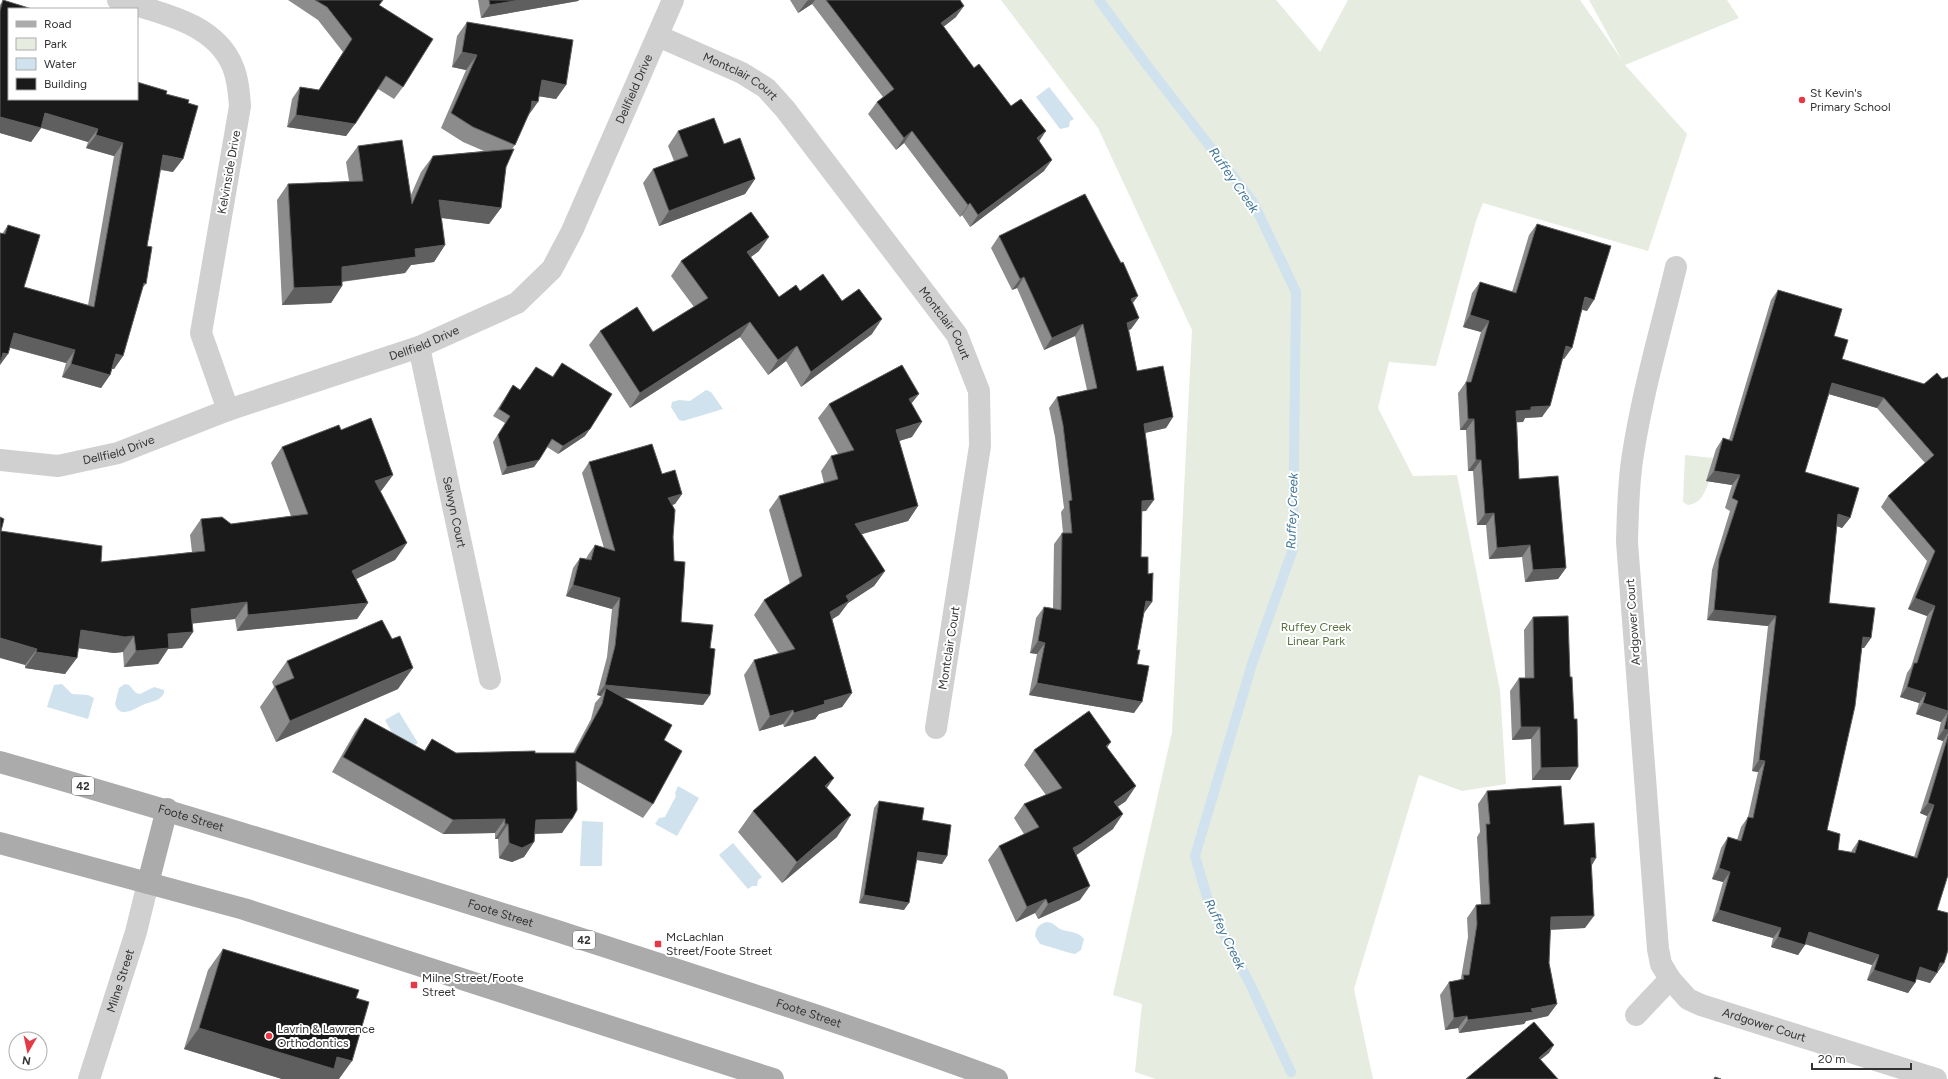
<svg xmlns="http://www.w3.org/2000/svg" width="1948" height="1079" font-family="Figtree,sans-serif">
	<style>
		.green { fill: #e6ecdf }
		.water { fill: #cfe2ee }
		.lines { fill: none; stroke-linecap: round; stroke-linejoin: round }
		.stream { stroke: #cfe2ee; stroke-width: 10 }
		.minor { stroke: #d0d0d0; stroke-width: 22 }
		.primary { stroke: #ababab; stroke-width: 22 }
		.wall { fill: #8c8c8c; fill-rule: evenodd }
		.shaded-wall { fill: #5f5f5f }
		.building { fill: #1a1a1a; stroke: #5f5f5f }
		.poi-dot { fill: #e63946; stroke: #fff; stroke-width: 1.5 }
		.labels { text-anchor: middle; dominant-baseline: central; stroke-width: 4; stroke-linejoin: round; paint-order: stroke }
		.shield { fill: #fff; stroke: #707070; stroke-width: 1 }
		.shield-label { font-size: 11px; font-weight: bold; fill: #333 }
		.street-label { font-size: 12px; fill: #333; stroke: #fff }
		.poi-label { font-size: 12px; fill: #333; stroke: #fff; text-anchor: start }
		.park-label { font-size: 12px; fill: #56703f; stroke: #fff }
		.water-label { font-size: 13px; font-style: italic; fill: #3f7597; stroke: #fff }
	</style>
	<rect width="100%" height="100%" fill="#fff"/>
	<g class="green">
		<path d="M1001 0H1276L1320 52 1348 0H1580L1622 60 1589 0H1727L1739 18 1625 65 1687 134 1648 251 1483 203 1476 221 1436 366 1389 362 1378 408 1413 476 1457 475 1500 690 1506 784 1462 791 1419 775 1354 989 1373 1079H1156L1135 1072 1142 1004 1113 995 1172 732 1192 330 1098 128Z"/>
		<path d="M1685 455 1713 458 1707 481 1709 482C1704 493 1702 503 1688 505L1683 502Z"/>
	</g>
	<g class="water">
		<path d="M1049 87 1074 119 1070 121 1069 127 1060 129 1036 97Z"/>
		<path d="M706 390 711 392 723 409 683 421 679 420 671 407 672 402 679 400 690 401Z"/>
		<path d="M62 684 72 694 88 695 94 698 88 719 47 707 54 685Z"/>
		<path d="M125 684 129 685 136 693 140 694 154 687 164 690V693C160 701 153 701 145 704 135 708 120 720 115 704L119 688Z"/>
		<path d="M399 712 418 743 403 752 385 720Z"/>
		<path d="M678 786 699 798 677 836 655 824 659 818 665 817 676 796 675 793Z"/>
		<path d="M582 821 603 822 602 866H580Z"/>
		<path d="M733 843 762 877 758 880 757 886H752L748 889 719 855Z"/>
		<path d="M1046 922C1053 922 1055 926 1060 929 1069 933 1077 930 1084 939L1081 950 1075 954 1070 953 1040 944 1035 936C1036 928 1038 925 1046 922Z"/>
	</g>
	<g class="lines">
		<path class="stream" d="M1099 0 1146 64 1253 202 1296 292 1293 549 1252 664 1195 856 1210 907 1251 986 1291 1072"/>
		<g class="minor">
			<path d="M118 0C159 13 215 22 233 67 238 79 239 93 240 106L201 333 228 410"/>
			<path id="s1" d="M658 36 742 73 766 88 785 109 957 335 979 391 980 446 936 728"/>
			<path id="s2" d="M419 347 490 679"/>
			<path id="s3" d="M0 460 58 466 118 453 228 410 419 347 517 303 552 269 572 231 673 0"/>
			<path d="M1670 979 1661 964 1658 949 1627 542C1628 512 1628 483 1633 454 1643 390 1661 329 1676 267"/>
			<path id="s4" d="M1636 1015 1670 979 1688 999 1701 1005 1936 1079"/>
			<path id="s5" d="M89 1079 136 932 148 883"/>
		</g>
		<g class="primary">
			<path id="s6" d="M0 762C186 815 370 872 554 930 702 978 851 1025 997 1079"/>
			<path d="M0 843 244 909 773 1079"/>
			<path d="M148 883 167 809"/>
		</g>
	</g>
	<g class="wall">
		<path d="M3 0 9 99 166 94 173 172 160 170 147 246 146 284 143 287 123 356 114 369H112L110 375 101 388 62 377 66 363 10 348 2 234 8 225 24 287 88 305 114 156 86 148 88 142 41 128 31 142 0 133V5Z"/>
		<path d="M288 0H383L379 5 403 87 394 99 378 89 346 136 287 127 292 99 300 87 319 90 343 52 318 20Z"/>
		<path d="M478 0H579L578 1 481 18Z"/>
		<path d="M790 0H960L956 17 943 27 974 68 1011 106 1039 141 1044 171 970 227 962 215 960 217 904 143 896 150 868 114 877 102 883 97 812 4 798 13Z"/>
		<path d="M467 22 566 85 556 99 539 96 528 116 515 145 512 149 506 167 501 208 489 224 441 218 445 245 434 262 411 265 405 273 342 282V286L331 303 282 305 277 200 288 184 349 181 346 162 358 146 410 197 421 172 433 156 484 151 463 142 441 128 466 70 452 67 457 36Z"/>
		<path d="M678 131 724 144 755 179 745 194 659 226 643 183 653 169 674 161 668 146Z"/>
		<path d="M1537 224 1587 311 1582 310 1564 359 1563 358 1542 417 1525 418 1523 422H1517L1519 479 1566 568 1558 579 1525 582 1522 557 1489 559 1486 525H1477L1473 471H1468L1466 430H1460L1458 393 1466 382 1481 332 1463 327 1472 293 1480 282 1512 292 1529 235Z"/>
		<path d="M999 236 1133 304 1139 318 1131 329 1129 330 1137 371 1173 417 1166 428 1145 433 1146 511H1142L1141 557 1148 574 1152 602 1144 613 1137 650V664L1134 713 1029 695 1037 654 1030 653 1036 618 1044 607 1053 608 1054 544 1062 533H1063L1061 512 1064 508 1055 437 1049 408 1057 397 1087 390 1075 336 1044 350 1017 288 1012 290 991 248Z"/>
		<path d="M759 251 751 257 779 297 800 291 842 301 872 334 801 387 786 361 768 375 740 337 630 408 589 345 600 331 653 332 694 307 671 276 681 261Z"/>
		<path d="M1778 290 1834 336 1842 359 1924 384 1948 377V875L1937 910 1944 963 1930 983 1916 979 1915 983 1908 993 1867 980 1872 965 1805 944 1798 955 1771 947 1773 938 1712 921 1723 882 1712 879 1721 848 1728 837 1737 840 1741 827 1748 817 1758 772 1752 771 1768 626 1707 620 1712 570 1730 511 1725 508 1732 485 1706 481 1716 449 1723 438 1729 440 1771 300ZM1829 394 1877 408 1925 463 1888 496 1881 507 1927 561 1908 609 1927 616 1911 667 1907 673 1900 697 1919 703 1916 714 1941 722 1937 739 1943 741 1920 813 1927 816 1914 857 1859 840 1852 850 1851 852 1838 850 1827 830 1862 648H1864L1871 638 1829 603 1837 526 1842 528 1850 518 1805 472Z"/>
		<path d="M562 363 585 436 558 454 547 447 534 467 502 475 493 442 505 423 493 416 513 385 520 390 552 377Z"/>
		<path d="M829 404H912V437L899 441 918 506 908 521 861 534 885 571 874 586 848 603 839 615 832 619 852 693 842 707 819 714 815 719 784 727 783 724 759 731 744 675 754 660 779 654 754 615 764 600 790 584 769 510 779 496 824 483 821 471 831 456 838 454 818 418Z"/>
		<path d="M341 430 393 475 381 491H380L407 543 395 560 356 579 368 603 357 619 237 631 235 619 192 623 193 632 182 648 168 649 158 664 124 667 123 652 114 653 78 648 65 674 25 668V665L1 531 101 562 192 552 190 535 201 519 231 524 291 516 271 463 282 447Z"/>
		<path d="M589 462 662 474 682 494 675 504 672 505 674 561 681 622 710 648V695L703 705 622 698 664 740 653 804 643 818 577 781 562 833 535 834 534 842 524 857 512 862 499 858 498 839H495V833L443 834 332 772 355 732 365 718 424 751 432 739 456 753H573L591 719 595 703 601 696 597 695 607 657 612 609 566 596 573 568 580 558 586 559 588 555 595 545 604 548 582 473Z"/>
		<path d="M1533 617 1570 780H1532L1531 739 1512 740 1510 691 1519 678H1525L1524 630Z"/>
		<path d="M287 661 398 689 276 742 260 707 274 687 272 682Z"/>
		<path d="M1107 748 1126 801 1117 807 1113 829 1076 855 1080 900 1038 919 1035 913 1016 922 988 860 999 846 1024 834 1014 818 1024 804 1046 795 1024 765 1034 750Z"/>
		<path d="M827 788 837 837 782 883 738 832 753 811Z"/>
		<path d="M1487 791 1564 825 1596 858 1592 865 1585 928 1550 930 1549 963 1557 1004 1548 1016 1526 1021 1524 1024 1459 1033 1458 1028 1445 1030 1440 995 1449 982 1460 980 1461 978 1468 937 1467 918 1476 905H1481L1477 837 1480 832 1478 804Z"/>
		<path d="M879 801 922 820 947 856 942 864 916 860 904 910 859 903 874 808Z"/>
		<path d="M223 949 356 998 339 1079H282L184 1049 208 970Z"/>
	</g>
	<g class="shaded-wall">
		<path d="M520 0H579L578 1 481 18 490 5Z"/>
		<path d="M809 0H815L812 4 798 13 807 1Z"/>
		<path d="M964 6 956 17 933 35 941 23Z"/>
		<path d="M462 52 477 55 466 70 452 67Z"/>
		<path d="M542 80 566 85 556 99 531 95Z"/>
		<path d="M532 101 538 102 528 116H522Z"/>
		<path d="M45 113 98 129 88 142 36 126Z"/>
		<path d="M296 115 355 124 346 136 287 127Z"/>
		<path d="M0 117 41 128 31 142 0 133Z"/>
		<path d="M912 131 904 143 896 150 904 138Z"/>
		<path d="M1046 131 1038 143 1037 138Z"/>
		<path d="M96 135 123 143 114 156 86 148Z"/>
		<path d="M163 155 183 159 173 172 154 168Z"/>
		<path d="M1052 160 1044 171 970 227 978 215Z"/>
		<path d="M755 179 745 194 659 226 669 211Z"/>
		<path d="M439 200 501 208 489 224 427 216Z"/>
		<path d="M970 203 962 215 960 217 968 205Z"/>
		<path d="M769 237 759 251 737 267 747 252Z"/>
		<path d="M445 245 434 262 411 265 405 273 330 283 342 267 415 249Z"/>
		<path d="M1024 277 1017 288 1012 290 1020 279Z"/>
		<path d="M342 286 331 303 282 305 294 288Z"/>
		<path d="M1138 296 1130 307 1131 299Z"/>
		<path d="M1585 297 1594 300 1587 311 1578 308Z"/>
		<path d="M1470 315 1489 321 1481 332 1463 327Z"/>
		<path d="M1139 318 1131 329 1119 335 1127 323Z"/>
		<path d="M882 319 872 334 801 387 811 372Z"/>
		<path d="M750 322 740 337 630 408 640 393Z"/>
		<path d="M1083 324 1075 336 1044 350 1052 338Z"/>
		<path d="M14 333 75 350 66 363 5 346Z"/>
		<path d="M797 346 786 361 768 375 778 360Z"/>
		<path d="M1566 346 1572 348 1564 359 1558 357Z"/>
		<path d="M3 353 8 354 0 365V358Z"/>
		<path d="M116 354 123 356 114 369 107 368Z"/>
		<path d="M71 364 110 375 101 388 62 377Z"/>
		<path d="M1832 383 1884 398 1877 408 1825 393Z"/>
		<path d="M919 394 908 408 909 399Z"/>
		<path d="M1550 406 1542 417 1525 418 1523 422 1508 423 1516 411 1531 407Z"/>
		<path d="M1173 417 1166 428 1136 435 1144 424Z"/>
		<path d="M1468 419H1474L1466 430H1460Z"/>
		<path d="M922 422 912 437 886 445 896 430Z"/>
		<path d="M590 429 585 436 558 454 563 446Z"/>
		<path d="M539 460 534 467 502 475 507 467Z"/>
		<path d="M1476 460H1481L1473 471H1468Z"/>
		<path d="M1714 471 1740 475 1732 485 1706 481Z"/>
		<path d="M393 475 381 491 364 498 375 481Z"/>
		<path d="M682 494 675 504 661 508 668 498Z"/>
		<path d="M1154 500 1146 511 1134 512 1142 501Z"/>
		<path d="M918 506 908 521 845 539 855 524Z"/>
		<path d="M1494 513 1486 525H1477L1485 514Z"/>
		<path d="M1838 514 1850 518 1842 528 1831 524Z"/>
		<path d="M407 543 395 560 340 587 352 571Z"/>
		<path d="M1530 545 1522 557 1489 559 1497 548Z"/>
		<path d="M1566 568 1558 579 1525 582 1533 570Z"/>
		<path d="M885 571 874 586 848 603 839 615 820 627 830 612 846 596Z"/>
		<path d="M573 585 620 598 612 609 566 596Z"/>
		<path d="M1915 598 1935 606 1927 616 1908 609Z"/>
		<path d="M1146 601 1152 602 1144 613Z"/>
		<path d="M247 602 235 619 180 625 191 609Z"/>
		<path d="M368 603 357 619 237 631 248 615Z"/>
		<path d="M1714 610 1776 616 1768 626 1707 620Z"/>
		<path d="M81 630 134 636 123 652 114 653 70 647Z"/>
		<path d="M193 632 182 648 168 649 158 664 124 667 136 651 168 634Z"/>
		<path d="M1863 637 1871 638 1864 648 1856 647Z"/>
		<path d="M0 638 37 649 25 665 0 658Z"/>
		<path d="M1038 641 1045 643 1037 654 1030 653Z"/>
		<path d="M36 652 77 658 65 674 25 668Z"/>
		<path d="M413 668 398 689 276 742 290 721Z"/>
		<path d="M1037 683 1142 702 1134 713 1029 695Z"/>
		<path d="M605 685 710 695 703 705 604 696 606 688 601 696 597 695Z"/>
		<path d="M1907 687 1926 693 1919 703 1900 697Z"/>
		<path d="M852 693 842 707 819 714 815 719 784 727 794 713 824 701Z"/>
		<path d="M1923 703 1948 711V712L1941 722 1916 714Z"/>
		<path d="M793 710 783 724 759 731 770 716Z"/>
		<path d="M1521 727H1540L1531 739 1512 740Z"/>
		<path d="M1944 729 1948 730V733L1943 741 1937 739Z"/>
		<path d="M1111 742 1101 756 1106 746Z"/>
		<path d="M1759 760 1765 761 1758 772 1752 771Z"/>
		<path d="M1578 767 1570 780H1532L1541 768Z"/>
		<path d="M834 778 819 799 825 786Z"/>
		<path d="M1136 786 1126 801 1103 817 1114 802Z"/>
		<path d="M1928 803 1934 805 1927 816 1920 813Z"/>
		<path d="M1123 814 1113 829 1071 859 1073 848Z"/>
		<path d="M851 815 837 837 782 883 797 862Z"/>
		<path d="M505 819 495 833 443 834 453 820Z"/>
		<path d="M572 819 562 833 526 834 536 820Z"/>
		<path d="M505 824H508L498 839H495Z"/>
		<path d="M534 842 524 857 512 862 499 858 509 843Z"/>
		<path d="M918 852 947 856 942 864 912 859Z"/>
		<path d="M1591 858H1596L1588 871Z"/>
		<path d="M1719 868 1730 872 1723 882 1712 879Z"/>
		<path d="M1090 886 1080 900 1038 919 1048 904Z"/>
		<path d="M864 895 909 903 904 910 859 903Z"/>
		<path d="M1046 899 1035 913 1016 922 1027 907Z"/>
		<path d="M1719 910 1781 928 1773 938 1712 921Z"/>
		<path d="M1594 916 1585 928 1542 930 1551 917Z"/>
		<path d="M1809 932 1879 955 1872 965 1802 943Z"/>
		<path d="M1778 937 1805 945 1798 955 1771 947Z"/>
		<path d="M1940 963H1944L1930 983 1913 978 1920 967Z"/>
		<path d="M1874 970 1915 983 1908 993 1867 980Z"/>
		<path d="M1557 1004 1548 1016 1526 1021 1524 1024 1459 1033 1468 1020 1531 1009Z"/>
		<path d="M1467 1016 1458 1028 1445 1030 1454 1018Z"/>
		<path d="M199 1028 337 1057 352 1061 339 1079H282L184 1049Z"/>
		<path d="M1554 1045 1549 1053 1534 1065 1539 1058Z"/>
	</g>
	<g class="building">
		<path d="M3 0 32 9H9V99H137V82L167 91 166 94 189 100 188 103 198 106 183 159 163 155 147 246 152 247 146 284 144 283 123 356 116 354 110 375 71 364 75 350 14 333 8 354 3 353 1 361 0 360V233L5 234 8 225 40 235 24 287 94 307 123 143 96 135 98 129 45 113 41 128 0 117V11Z"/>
		<path d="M315 0H383L379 5 433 39 403 87 386 76 355 124 296 115 300 87 319 90 352 39 327 7Z"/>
		<path d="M489 0H520L490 5Z"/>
		<path d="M826 0H960L964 6 941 23 974 68 979 64 1011 106 1021 99 1046 131 1037 138 1052 160 978 215 970 203 968 205 912 131 904 138 877 102 894 89Z"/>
		<path d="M467 22 573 40 566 85 542 80 538 102 532 101 531 109 515 145 473 127 451 113 477 55 462 52Z"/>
		<path d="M714 118 724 144 740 138 755 179 669 211 653 169 688 156 678 131Z"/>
		<path d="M402 140 412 204 433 156 514 149 506 167 501 208 439 200 445 245 415 249 416 257 342 267V286L294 288 288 184 363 181 358 146Z"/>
		<path d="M1085 194 1121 263 1123 262 1138 296 1131 299 1139 318 1127 323 1137 371 1163 366 1173 417 1144 424 1154 500 1142 501 1141 557H1148V574L1153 573 1152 602 1146 601 1137 650H1140L1137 664 1149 666 1142 702 1037 683 1045 643 1038 641 1044 607 1061 610 1062 533H1072L1069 501 1072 500 1063 425 1057 397 1097 388 1083 324 1052 338 1024 277 1020 279 999 236Z"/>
		<path d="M751 212 769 237 747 252 779 297 796 285 800 291 823 274 842 301 859 289 882 319 811 372 797 346 778 360 750 322 640 393 600 331 637 307 653 332 708 298 681 261Z"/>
		<path d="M1537 224 1611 246 1594 300 1585 297 1572 348 1566 346 1550 406 1531 407V410L1516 411 1519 479 1558 476 1566 568 1533 570 1530 545 1497 548 1494 513 1485 514 1481 460H1476L1474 419H1468L1466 382H1471L1489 321 1470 315 1480 282 1516 293Z"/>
		<path d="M1778 290 1842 309 1834 336 1848 340 1842 359 1924 384 1937 373 1942 379 1948 377V711L1923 703 1926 693 1907 687 1914 663H1917L1935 606 1915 598 1935 551 1888 496 1934 455 1884 398 1832 383 1805 472 1859 488 1850 518 1838 514 1829 603 1875 608 1871 638 1863 637 1855 706 1827 830 1840 834 1838 850 1855 853 1859 840 1917 858 1934 805 1928 803 1948 736V875L1937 910 1948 913V950L1944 963H1940L1937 973 1920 967 1915 983 1874 970 1879 955 1809 932 1805 945 1778 937 1781 928 1719 910 1730 872 1719 868 1728 837 1741 841 1748 817 1753 818 1765 761 1759 760 1776 616 1714 610 1719 559 1738 501 1732 498 1740 475 1714 471 1723 438 1732 441Z"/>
		<path d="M562 363 612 394 590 429 563 446 552 439 539 460 507 467 498 435 510 416 499 409 513 385 520 390 536 367 553 377Z"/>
		<path d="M902 365 919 394 909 399 922 422 896 430 918 506 855 524 885 571 846 596 849 601 830 612 852 693 824 701 825 704 794 713 793 710 770 716 754 660 795 649 764 600 802 576 779 496 838 479 831 456 854 450 829 404Z"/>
		<path d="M371 418 393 475 375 481 407 543 352 571 368 603 248 615 247 602 191 609 193 632 168 634 169 648 136 651 134 636 125 637 81 630 77 658 36 652 37 649 0 638V517L4 519 1 531 102 546 101 562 205 551 201 519 222 517 231 524 308 514 282 447 339 425 341 430Z"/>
		<path d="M652 444 662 474 675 470 682 494 668 498 675 510 673 537 674 561 685 562 681 622 713 625 710 648 715 649 710 695 605 685 615 646 620 598 573 585 580 558 591 560 595 545 615 551 589 462Z"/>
		<path d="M1568 616 1570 677H1572L1574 719H1577L1578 767 1541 768 1540 727H1521L1519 678H1534L1533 617Z"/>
		<path d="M382 620 392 639 400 636 413 668 290 721 275 686 294 678 287 661Z"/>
		<path d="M606 688 672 725 664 740 682 751 653 804 576 761 577 810 572 819 536 820 534 842 522 848 509 843 508 824H505V819L453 820 343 757 365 718 425 751 432 739 456 753 535 751V753H575L602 704Z"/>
		<path d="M1089 711 1111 742 1106 746 1136 786 1114 802 1123 814 1081 844 1073 848 1090 886 1048 904 1046 899 1027 907 999 846 1039 827 1024 804 1062 788 1034 750Z"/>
		<path d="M1948 714V730L1944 729Z"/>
		<path d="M815 756 834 778 825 786 851 815 797 862 753 811Z"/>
		<path d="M1561 786 1564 825 1594 823 1596 858H1591L1594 916 1551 917 1549 963 1557 1004 1531 1009 1533 1012 1468 1020 1467 1016 1454 1018 1449 982 1464 979 1463 975H1469L1477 924 1476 905 1490 904 1486 824H1490L1487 791Z"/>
		<path d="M879 801 924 808 922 820 951 825 947 856 918 852 909 903 864 895Z"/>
		<path d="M223 949 359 990 356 998 369 1002 352 1061 337 1057 334 1069 199 1028Z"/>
		<path d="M1534 1022 1554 1045 1539 1058 1558 1079H1466Z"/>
		<path d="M1715 1077 1721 1079H1714Z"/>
	</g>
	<g class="poi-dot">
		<circle cx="1802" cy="100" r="4"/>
		<rect x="654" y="940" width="8" height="8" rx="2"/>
		<rect x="410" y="981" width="8" height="8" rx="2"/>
		<circle cx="269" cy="1036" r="4"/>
	</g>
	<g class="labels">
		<g class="shield">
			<rect x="72" y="777" width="22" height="18" rx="3"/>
			<rect x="573" y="931" width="22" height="18" rx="3"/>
		</g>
		<g class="shield-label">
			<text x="83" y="786">42</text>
			<text x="584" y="940">42</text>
		</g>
		<g class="street-label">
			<text stroke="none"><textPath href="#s1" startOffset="92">Montclair Court</textPath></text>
			<text stroke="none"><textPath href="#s3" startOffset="793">Dellfield Drive</textPath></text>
			<text transform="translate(229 172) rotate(-80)">Kelvinside Drive</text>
			<text stroke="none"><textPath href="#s1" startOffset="416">Montclair Court</textPath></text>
			<text stroke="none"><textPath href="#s3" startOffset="445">Dellfield Drive</textPath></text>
			<text stroke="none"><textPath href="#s3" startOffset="121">Dellfield Drive</textPath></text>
			<text stroke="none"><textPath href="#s2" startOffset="169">Selwyn Court</textPath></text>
			<text transform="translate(1633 622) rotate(-94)">Ardgower Court</text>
			<text transform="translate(949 648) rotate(-81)">Montclair Court</text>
			<text stroke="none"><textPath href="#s6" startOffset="199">Foote Street</textPath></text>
			<text stroke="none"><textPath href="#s6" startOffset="523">Foote Street</textPath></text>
			<text stroke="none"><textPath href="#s5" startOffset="103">Milne Street</textPath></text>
			<text stroke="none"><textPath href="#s6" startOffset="847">Foote Street</textPath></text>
			<text stroke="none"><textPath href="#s4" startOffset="157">Ardgower Court</textPath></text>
		</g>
		<g class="poi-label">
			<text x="1810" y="93">St Kevin's<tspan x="1810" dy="14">Primary School</tspan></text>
			<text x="666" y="937">McLachlan<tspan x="666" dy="14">Street/Foote Street</tspan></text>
			<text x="422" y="978">Milne Street/Foote<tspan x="422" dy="14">Street</tspan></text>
			<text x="277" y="1029">Lavrin &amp; Lawrence<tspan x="277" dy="14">Orthodontics</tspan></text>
		</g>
		<g class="park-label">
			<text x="1316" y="627">Ruffey Creek<tspan x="1316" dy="14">Linear Park</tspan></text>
		</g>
		<g class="water-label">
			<text transform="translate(1234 180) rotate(55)">Ruffey Creek</text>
			<text transform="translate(1292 511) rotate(-88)">Ruffey Creek</text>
			<text transform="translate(1225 934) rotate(64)">Ruffey Creek</text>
		</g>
	</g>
	<rect x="8" y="8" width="130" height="92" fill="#ffffff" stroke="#adadad"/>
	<rect x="16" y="21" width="20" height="6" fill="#ababab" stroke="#adadad"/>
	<text x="44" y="28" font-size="12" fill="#333333">Road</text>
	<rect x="16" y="38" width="20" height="12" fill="#e6ecdf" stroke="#adadad"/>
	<text x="44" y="48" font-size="12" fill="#333333">Park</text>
	<rect x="16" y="58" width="20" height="12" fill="#cfe2ee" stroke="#adadad"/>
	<text x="44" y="68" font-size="12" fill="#333333">Water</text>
	<rect x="16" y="78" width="20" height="12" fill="#1a1a1a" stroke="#adadad"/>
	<text x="44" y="88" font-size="12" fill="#333333">Building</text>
	<g transform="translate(28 1051) rotate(189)"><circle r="19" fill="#ffffff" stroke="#adadad"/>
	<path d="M0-3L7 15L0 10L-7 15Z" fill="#e63946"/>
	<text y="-6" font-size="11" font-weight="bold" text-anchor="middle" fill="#333333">N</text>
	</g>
	<path d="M1812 1063v6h99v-6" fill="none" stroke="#333333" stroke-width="2"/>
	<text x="1818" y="1063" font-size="12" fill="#333333" stroke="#ffffff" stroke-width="3" paint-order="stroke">20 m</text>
</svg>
